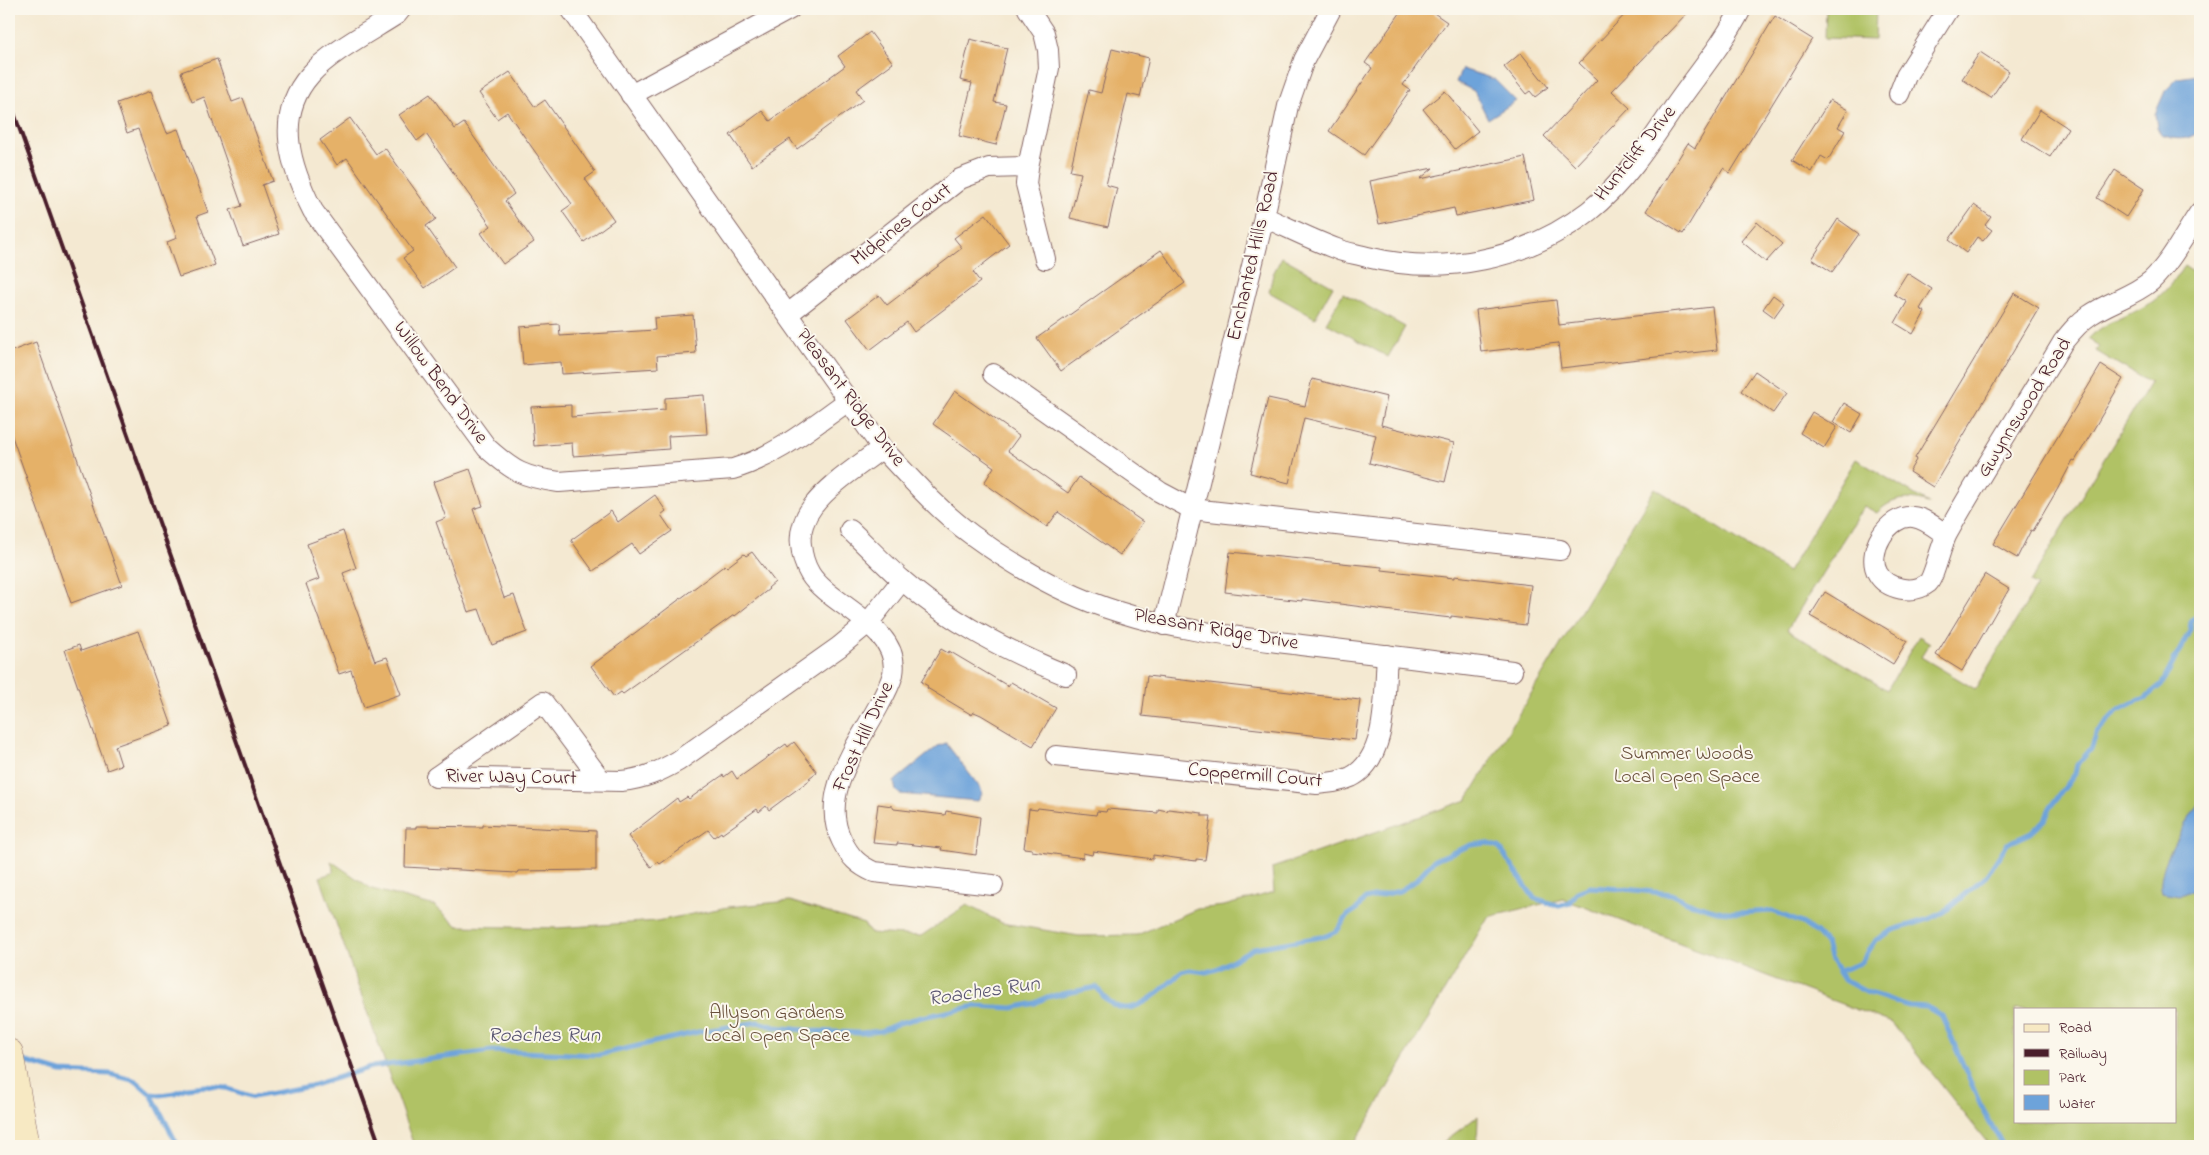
<svg xmlns="http://www.w3.org/2000/svg" width="2209" height="1155" font-family="'Indie Flower',sans-serif">
	<style>
		.green { fill: #b0c265; stroke: #7d7048; fill-rule: evenodd }
		.water { fill: #6da3da; stroke: #5c6182 }
		.lines { fill: none; stroke-linecap: round; stroke-linejoin: round }
		.stream { stroke: #6da3da; stroke-width: 5 }
		.building { fill: #e5b167 }
		.minor-casing { stroke: #866665; stroke-width: 22 }
		.secondary-casing { stroke: #866665; stroke-width: 29 }
		.minor { stroke: #fff; stroke-width: 20 }
		.secondary { stroke: #f7e9c3; stroke-width: 28 }
		.rail { stroke: #4a1f2b; stroke-width: 4 }
		.labels { text-anchor: middle; dominant-baseline: central; stroke-width: 4; stroke-linejoin: round; paint-order: stroke }
		.street-label { font-size: 20px; fill: #4a1f2b; stroke: #fbf7ec }
		.park-label { font-size: 20px; fill: #69503c; stroke: #fbf7ec }
		.water-label { font-size: 21px; font-style: italic; fill: #585471; stroke: #fbf7ec }
	</style>
	<rect width="100%" height="100%" fill="#fbf7ec"/>
	<filter id="ink" filterUnits="userSpaceOnUse"><feTurbulence type="fractalNoise" baseFrequency=".02" numOctaves="2"/><feDisplacementMap in="SourceGraphic" scale="10" xChannelSelector="R" yChannelSelector="G"/><feConvolveMatrix kernelMatrix="1 2 1 2 8 2 1 2 1" color-interpolation-filters="sRGB"/></filter>
	<filter id="wash" filterUnits="userSpaceOnUse"><feTurbulence type="fractalNoise" baseFrequency=".0096" numOctaves="4" result="noise"/><feDisplacementMap in="SourceGraphic" scale="20" xChannelSelector="R" yChannelSelector="G"/><feGaussianBlur stdDeviation="1.12" result="paint"/><feColorMatrix in="noise" values="0 0 0 0 0 0 0 0 0 0 0 0 0 0 0 0 0 1.4 0 .05"/><feComposite in="paint" operator="in"/></filter>
	<g filter="url(#wash)">
		<rect width="100%" height="100%" fill="#f4e9d2"/>
		<g class="green">
			<path d="M1826 9H1876L1875 40 1825 38Z"/>
			<path d="M1282 257 1333 286 1315 318 1269 292 1273 274Z"/>
			<path d="M2184 266 2200 277V1146H1990L1892 1023 1563 899 1488 917 1353 1146H414L320 877 334 872 331 861 372 889 435 906 458 926 558 928 657 921 728 907 790 901 864 924 870 933 921 936 967 905 1002 923 1079 936 1137 935 1197 909 1224 906 1274 892 1272 868 1467 800 1655 488 1788 572 1856 459 1930 504C1910 496 1892 497 1877 513L1864 506 1787 630 1887 690 1919 636 1930 643 1921 657 1975 689 2037 586 2030 582 2150 383 2096 351 2099 346 2088 339C2106 320 2131 316 2152 302 2166 292 2175 279 2184 266ZM2015 1009H2175V1121H2015Z"/>
			<path d="M1343 293 1405 327 1388 357 1326 323Z"/>
			<path d="M1478 1116 1477 1146H1438Z"/>
		</g>
		<g class="water">
			<path d="M1462 69 1494 79 1516 101 1488 119 1474 91 1456 82Z"/>
			<path d="M2198 75 2200 76V131C2187 141 2177 140 2161 135L2157 127 2155 114 2165 91 2178 78Z"/>
			<path d="M946 743 981 789 982 794 978 801 900 794 896 791 894 782 897 779 938 746Z"/>
			<path d="M2200 801V886L2179 896 2162 893C2154 869 2187 821 2200 801Z"/>
		</g>
		<g class="lines">
			<g class="stream">
				<path d="M1839 971 1861 963 1876 940 1893 930 1929 919 1944 912 1986 876 2007 844 2031 833 2045 820 2051 806 2075 774 2077 765 2091 749 2097 732 2117 711 2132 703 2145 698 2162 684 2183 644 2190 630 2191 622 2200 614"/>
				<path d="M20 1060 61 1072 110 1074 136 1081 151 1094 178 1146"/>
				<path d="M151 1094 160 1095 175 1093 186 1088 206 1086 226 1088 253 1097 311 1086 371 1067 492 1051 599 1055 698 1032 758 1022 775 1027 813 1031 860 1033 881 1031 899 1023 922 1017 976 1006 1013 1008 1035 1003 1047 997 1097 987C1123 1032 1156 994 1182 972L1190 970 1206 972 1217 969 1254 948 1326 936 1337 931 1348 915 1356 910 1365 899 1399 891 1414 882 1434 860 1471 845 1487 843 1499 847 1534 898 1559 906 1570 903 1577 892 1590 887 1625 889 1672 894 1687 902 1717 911 1738 913 1772 911 1802 923 1816 933 1826 944 1830 958 1844 980 1866 992 1909 1006 1927 1007 1942 1016 1980 1104 2003 1146"/>
			</g>
		</g>
		<g id="blocks">
			<g class="building">
				<path d="M1403 9H1428L1447 22 1403 85 1410 90 1364 155 1329 131 1372 68 1365 63Z"/>
				<path d="M1630 9H1691L1612 91 1630 108 1575 166 1544 136 1597 80 1579 63Z"/>
				<path d="M1775 16 1812 39 1730 173 1723 168 1683 234 1646 211 1688 143 1695 148Z"/>
				<path d="M870 32 893 63 856 90 863 100 797 149 790 139 752 166 730 135 762 111 770 121 845 66 838 56Z"/>
				<path d="M970 39 1007 48 994 102 1006 104 996 145 959 136 972 83 960 80Z"/>
				<path d="M1112 49 1149 58 1140 97 1128 94 1106 185 1117 188 1108 227 1070 218 1081 173 1070 171 1089 90 1101 93Z"/>
				<path d="M1980 52 2009 71 1991 98 1962 79Z"/>
				<path d="M1521 53 1548 87 1535 97 1530 91 1526 94 1504 67Z"/>
				<path d="M217 59 232 102 243 98 273 181 262 185 279 234 243 246 230 210 242 206 204 97 192 102 181 72Z"/>
				<path d="M510 72 535 107 545 100 595 172 585 179 614 220 584 242 562 211 572 204 507 112 497 119 479 93Z"/>
				<path d="M151 91 167 133 178 129 208 212 197 216 215 265 179 277 167 242 177 238 138 129 127 133 117 103Z"/>
				<path d="M1445 91 1478 131 1455 149 1423 109Z"/>
				<path d="M430 94 455 129 464 123 514 194 505 201 534 242 503 264 481 233 491 226 426 134 417 141 399 115Z"/>
				<path d="M1830 100 1848 110 1838 127 1845 131 1828 160 1821 156 1812 172 1792 160Z"/>
				<path d="M2040 110 2068 128 2050 157 2022 139Z"/>
				<path d="M350 118 376 154 385 148 436 219 426 226 455 267 425 288 403 258 413 251 347 158 337 165 320 140Z"/>
				<path d="M1525 157 1534 200 1456 216 1454 208 1379 224 1370 181 1433 168 1420 179Z"/>
				<path d="M2115 170 2144 189 2126 217 2097 198Z"/>
				<path d="M1974 205 1991 217 1985 225 1992 230 1983 241 1977 237 1966 253 1949 240Z"/>
				<path d="M986 214 1009 244 973 272 980 282 914 332 907 322 870 350 847 319 879 295 887 305 962 248 954 238Z"/>
				<path d="M1838 219 1859 234 1832 272 1812 259Z"/>
				<path d="M1757 222 1782 244 1766 262 1741 241Z"/>
				<path d="M1161 250 1185 283 1061 371 1037 338Z"/>
				<path d="M1907 273 1932 289 1920 309 1925 312 1913 334 1895 323 1907 302 1894 294Z"/>
				<path d="M2014 293 2039 308 1933 487 1909 472 1916 460 1915 458Z"/>
				<path d="M1773 295 1784 303 1774 317 1763 309Z"/>
				<path d="M1556 300 1559 325 1712 307 1717 350 1561 368 1558 343 1481 352 1476 310Z"/>
				<path d="M693 315 696 353 657 356 658 368 562 374 561 362 523 365 520 327 559 324 560 336 655 330 654 318Z"/>
				<path d="M36 342 122 585 71 603 9 428V352Z"/>
				<path d="M2101 365 2123 379 2075 461 2073 460 2057 490 2033 531 2031 530 2017 558 1993 544Z"/>
				<path d="M1755 371 1787 393 1773 413 1741 391Z"/>
				<path d="M1312 379 1387 397 1381 425 1454 443 1445 482 1369 463 1376 435 1304 418 1289 483 1250 473 1268 398 1305 406Z"/>
				<path d="M955 391 1019 436 1008 451 1068 493 1079 477 1143 522 1120 555 1058 512 1047 527 984 483 994 467 933 424Z"/>
				<path d="M704 395 707 434 668 436 669 449 573 456 572 443 534 446 531 407 571 405V417L665 410V398Z"/>
				<path d="M1844 403 1862 414 1851 433 1833 422Z"/>
				<path d="M1812 412 1837 427 1824 448 1800 433Z"/>
				<path d="M470 469 483 506 473 509 504 598 514 595 527 632 492 645 479 609 468 612 436 522 446 518 433 482Z"/>
				<path d="M655 495 666 511 661 515 672 531 639 554 632 544 593 571 571 540 611 511 618 522Z"/>
				<path d="M343 531 356 568 343 573 375 661 387 657 401 694 364 707 351 670 339 674 306 584 319 579 307 544Z"/>
				<path d="M752 552 775 582 768 588 769 589 735 616 734 615 623 694 621 692 614 697 591 666 725 565 727 567 744 554 746 556Z"/>
				<path d="M1230 552 1382 567V570L1454 578V576L1531 585 1526 625 1451 616V618L1408 613 1302 599V601L1225 592Z"/>
				<path d="M1985 574 2009 589 1962 671 1936 655Z"/>
				<path d="M1825 592 1907 641 1893 664 1840 631 1833 629 1810 616Z"/>
				<path d="M138 631 172 726 115 746 121 765 107 770 65 650 79 645 81 651Z"/>
				<path d="M941 649 948 653 949 651 1008 686 1011 682 1056 708 1033 746 981 715 974 712 972 715 927 688 928 686 921 682Z"/>
				<path d="M1147 676 1360 700 1355 740 1142 716Z"/>
				<path d="M794 742 817 772 809 778 811 779 769 810 766 806 759 812 757 809 722 834 721 832 714 837 708 830 660 864 658 862 651 867 628 836 677 798 679 802 687 797 689 799 723 775 724 777 732 771 737 779 786 744 788 747Z"/>
				<path d="M878 804 892 806 894 809 945 815 946 811 980 817 976 855 941 850 942 848 897 843V845L873 843Z"/>
				<path d="M1038 808 1096 815 1097 811 1106 812 1107 809 1158 813V809L1167 811 1168 809 1202 813V816H1211L1205 860 1196 859V861L1153 855V859L1093 851 1092 855 1083 853V858L1032 851V849L1024 848 1029 809 1037 810Z"/>
				<path d="M483 825 596 831V870L518 871 517 873 405 867 406 828H416V826L483 827Z"/>
			</g>
		</g>
	</g>
	<g filter="url(#ink)">
		<use href="#blocks" fill-opacity="0" stroke="#866665" stroke-width="1"/>
		<g class="lines">
			<defs>
				<g id="minor">
					<path d="M401 9 397 14C371 31 330 52 310 75 273 117 291 168 313 211L487 448C514 472 523 477 559 482L733 469C777 456 811 427 848 401"/>
					<path d="M571 9 882 448C911 479 938 510 972 535 1016 567 1067 596 1119 612 1178 631 1240 637 1301 645 1371 653 1442 662 1512 671"/>
					<path d="M1028 9 1044 33 1048 50 1049 68 1028 167 1026 184 1045 259"/>
					<path d="M1899 94 1906 76 1948 9"/>
					<path d="M631 95 790 9"/>
					<path d="M1264 217C1289 228 1312 240 1337 249 1346 253 1357 254 1367 257 1444 276 1525 260 1589 211 1623 184 1649 145 1673 109 1695 77 1724 43 1741 9"/>
					<path d="M788 314 960 179 989 168 1028 167"/>
					<path d="M993 374 1160 492 1192 509 1560 550"/>
					<path d="M882 448C859 466 831 483 813 506 805 516 799 532 801 545 802 556 804 564 810 574 829 605 902 628 893 674 890 685 884 696 879 705 858 745 818 795 842 841 850 857 858 865 874 872L993 885"/>
					<path d="M850 530C867 546 884 564 902 580 950 622 1007 651 1066 675"/>
					<path d="M1946 535C1937 529 1925 518 1913 517 1888 514 1865 553 1878 574 1887 589 1913 595 1928 583 1934 577 1941 545 1947 534 1983 469 2025 406 2063 342 2071 332 2079 322 2090 315 2109 302 2133 296 2151 281 2171 262 2185 234 2200 212"/>
					<path d="M1164 625 1264 217 1288 106 1304 60 1331 9"/>
					<path d="M1056 756 1317 784C1329 783 1340 782 1351 777 1389 758 1384 691 1387 655"/>
					<path d="M436 777 621 781C643 779 659 772 678 761L839 647 868 623 902 580"/>
					<path d="M436 777 543 702 601 780"/>
				</g>
				<path id="secondary" d="M9 1053 26 1146"/>
			</defs>
			<use href="#minor" class="minor-casing"/>
			<use href="#secondary" class="secondary-casing"/>
			<use href="#minor" class="minor"/>
			<use href="#secondary" class="secondary"/>
			<path class="rail" d="M9 99 380 1146"/>
		</g>
	</g>
	<g class="labels">
		<g class="street-label">
			<text transform="translate(1636 154) rotate(-51)">Huntcliff Drive</text>
			<text transform="translate(902 225) rotate(-38)">Midpines Court</text>
			<text transform="translate(1254 256) rotate(-77)">Enchanted Hills Road</text>
			<text transform="translate(440 383) rotate(54)">Willow Bend Drive</text>
			<text transform="translate(850 398) rotate(53)">Pleasant Ridge Drive</text>
			<text transform="translate(2025 408) rotate(-58)">Gwynnswood Road</text>
			<text transform="translate(1216 630) rotate(10)">Pleasant Ridge Drive</text>
			<text transform="translate(864 737) rotate(-65)">Frost Hill Drive</text>
			<text transform="translate(1255 776) rotate(5)">Coppermill Court</text>
			<text transform="translate(511 778) rotate(1)">River Way Court</text>
		</g>
		<g class="park-label">
			<text x="1687" y="754">Summer Woods<tspan x="1687" dy="23">Local Open Space</tspan></text>
			<text x="777" y="1013">Allyson Gardens<tspan x="777" dy="23">Local Open Space</tspan></text>
		</g>
		<g class="water-label">
			<text transform="translate(984 992) rotate(-8)">Roaches Run</text>
			<text x="544" y="1036">Roaches Run</text>
		</g>
	</g>
	<rect width="2209" height="1155" fill="none" stroke="#fbf7ec" stroke-width="30"/>
	<rect x="2014" y="1008" width="162" height="115" fill="#fbf7ec" stroke="#b4a19f"/>
	<rect x="2024" y="1024" width="25" height="8" fill="#f7e9c3" stroke="#b4a19f"/>
	<text x="2059" y="1032" font-size="15" fill="#4a1f2b">Road</text>
	<rect x="2024" y="1049" width="25" height="8" fill="#4a1f2b" stroke="#b4a19f"/>
	<text x="2059" y="1058" font-size="15" fill="#4a1f2b">Railway</text>
	<rect x="2024" y="1070" width="25" height="15" fill="#b0c265" stroke="#b4a19f"/>
	<text x="2059" y="1082" font-size="15" fill="#4a1f2b">Park</text>
	<rect x="2024" y="1095" width="25" height="15" fill="#6da3da" stroke="#b4a19f"/>
	<text x="2059" y="1108" font-size="15" fill="#4a1f2b">Water</text>
</svg>
